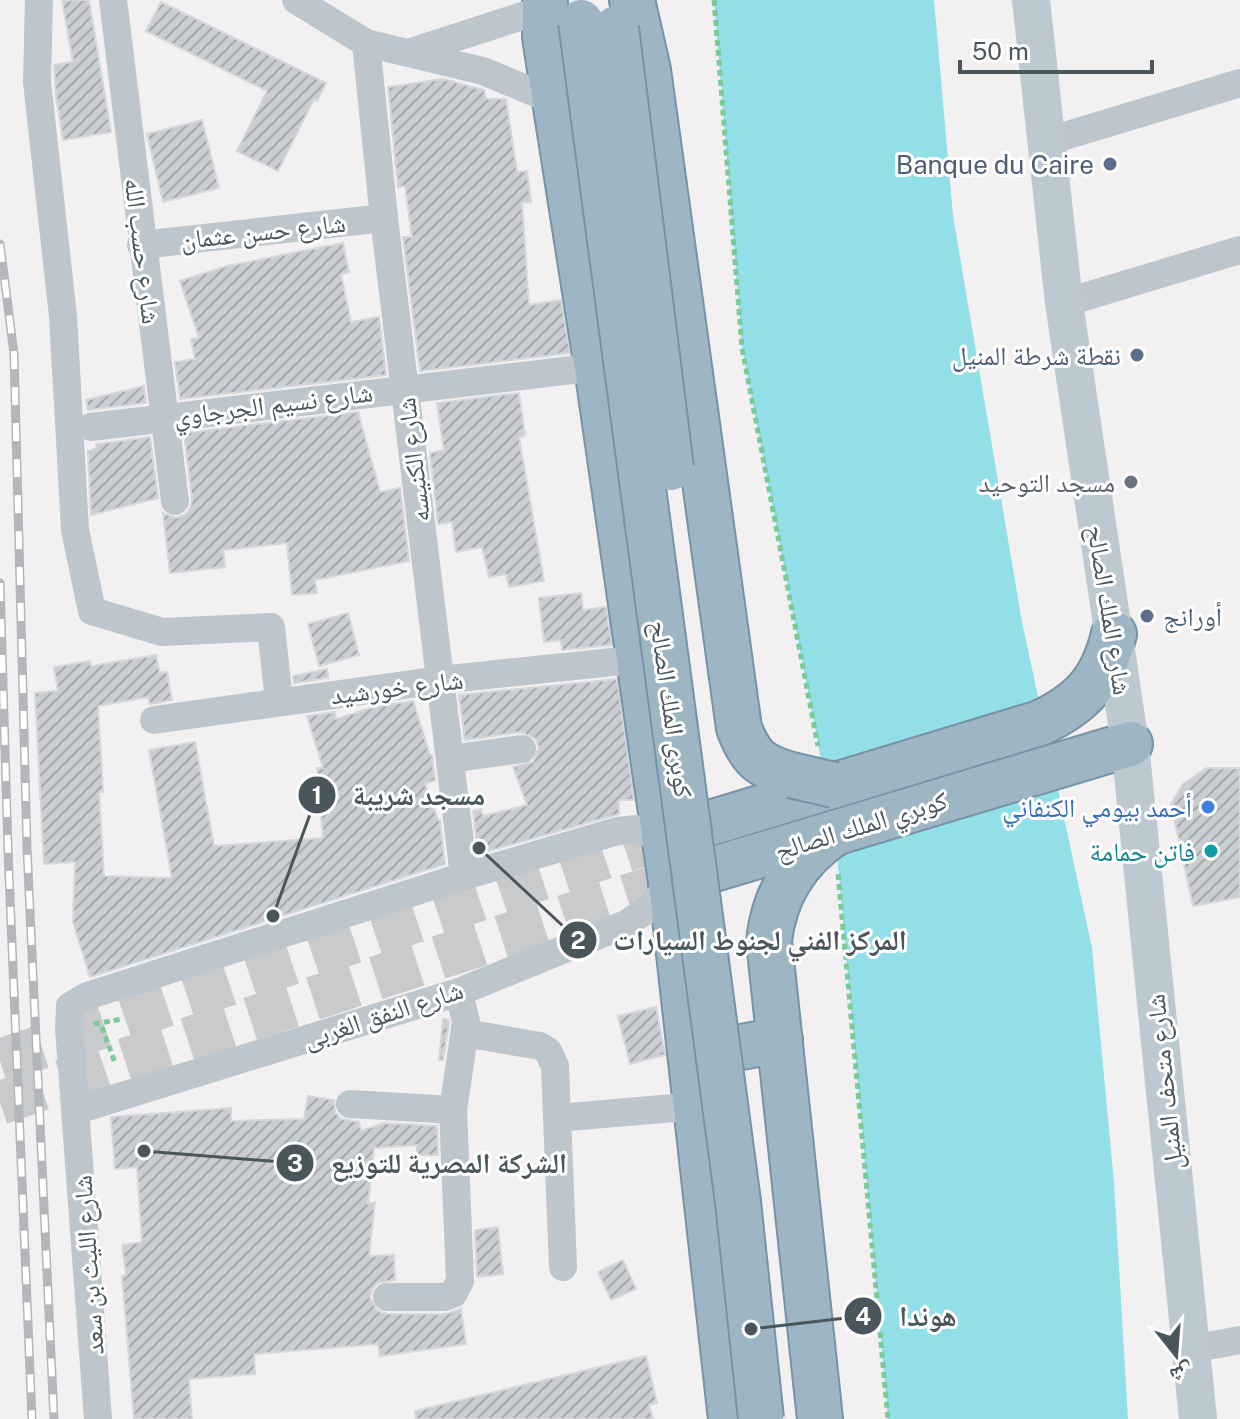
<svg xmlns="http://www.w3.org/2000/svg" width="1240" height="1419" font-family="'Public Sans','Noto Naskh Arabic',sans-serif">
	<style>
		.water { fill: #92dfe7 }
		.building { fill: url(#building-hatch); stroke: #d5d7db; stroke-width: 2 }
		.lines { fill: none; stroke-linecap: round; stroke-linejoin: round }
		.trunk-tunnel { stroke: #c8cacc; stroke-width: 44; stroke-dasharray: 44 22; stroke-linecap: butt }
		.trunk-casing { stroke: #7793a7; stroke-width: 48 }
		.path { stroke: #7cc99a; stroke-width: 5; stroke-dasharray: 6 4; stroke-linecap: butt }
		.minor { stroke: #bdc6cc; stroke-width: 28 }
		.secondary { stroke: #bdc9d0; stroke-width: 38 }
		.trunk { stroke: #9eb6c4; stroke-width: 44 }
		.rail-casing { stroke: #b3b6ba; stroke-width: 9 }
		.rail { stroke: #fff; stroke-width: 6; stroke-dasharray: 18; stroke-linecap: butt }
		.trunk-bridge-casing { stroke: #7793a7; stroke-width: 48; stroke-linecap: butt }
		.trunk-bridge { stroke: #9eb6c4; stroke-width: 44 }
		.service-dot { fill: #5c6f8a; stroke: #fff; stroke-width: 3 }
		.worship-dot { fill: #6b7280; stroke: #fff; stroke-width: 3 }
		.shop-dot { fill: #3f7fe0; stroke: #fff; stroke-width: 3 }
		.culture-dot { fill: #0f9aa8; stroke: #fff; stroke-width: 3 }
		.labels { text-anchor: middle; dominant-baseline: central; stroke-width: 6; stroke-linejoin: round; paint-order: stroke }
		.service-label { font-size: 26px; fill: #4e5e75; stroke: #fff; text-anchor: end }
		.street-label { font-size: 26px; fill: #49565c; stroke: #fff }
		.worship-label { font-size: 26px; fill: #5b616d; stroke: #fff; text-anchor: end }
		.shop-label { font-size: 26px; fill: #366cbe; stroke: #fff; text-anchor: end }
		.culture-label { font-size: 26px; fill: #0d838f; stroke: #fff; text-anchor: end }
		.leader { fill: none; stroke: #49565c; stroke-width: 3 }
		.callout-dot { fill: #49565c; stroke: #fff; stroke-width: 3 }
		.mark-label { font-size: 24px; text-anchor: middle; font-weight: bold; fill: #fff }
		.callout-label { font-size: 28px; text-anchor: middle; font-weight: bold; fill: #49565c; stroke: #fff; stroke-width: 6; stroke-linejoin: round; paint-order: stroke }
	</style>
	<defs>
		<pattern id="building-hatch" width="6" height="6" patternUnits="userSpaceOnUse" patternTransform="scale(2)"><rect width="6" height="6" fill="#caced2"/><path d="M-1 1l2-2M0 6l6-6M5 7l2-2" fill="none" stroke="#a6aaae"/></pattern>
	</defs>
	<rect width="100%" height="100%" fill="#f2f0f1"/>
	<path class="water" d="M714 0H934L953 216 1022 622 1092 948 1114 1183 1128 1419H888L835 833 742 348Z"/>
	<g class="building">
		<path d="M62 0H89L111 132 63 140 56 96 54 65 73 62Z"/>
		<path d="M161 2 326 83 317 101 314 99 278 171 237 151 267 91 146 31Z"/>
		<path d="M443 79 484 90 486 99H506L517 172 527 171 531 202 522 203 529 305 561 300 570 353 420 371 403 237H412L405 186 398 187 388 87Z"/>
		<path d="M202 120 219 188 163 202 147 134Z"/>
		<path d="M343 243 349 272 341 274 351 322 379 317 386 375 180 399 175 362 195 359 191 339 199 338 180 281 227 266Z"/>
		<path d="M144 386 146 403 88 410 86 400Z"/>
		<path d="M519 393 525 435 519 438 544 581 509 587 506 574 489 577 482 547 456 552 452 522 438 524 430 453 444 450 437 403Z"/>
		<path d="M358 412 380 492 400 488 409 561 315 580 317 593 292 595 287 543 223 550 225 567 170 573 163 513 176 518 185 515 190 508 192 500 184 433Z"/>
		<path d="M150 437 158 498 91 515 88 451 97 448 96 444Z"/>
		<path d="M581 593 583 610 606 607 612 645 562 650 561 640 544 642 539 598Z"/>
		<path d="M348 613 359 655 319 666 308 624Z"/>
		<path d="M156 655 160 673 167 672 172 700 150 704 148 697 98 706 103 792H99L104 876 172 878 149 750 195 742 214 846 323 838 317 768H323L307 716 335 712 336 719 377 706 413 701 430 755H432L435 780 425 784 438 820H440L445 864 90 977 73 922 75 862 44 864 35 693 58 691 54 667 90 661 91 666Z"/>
		<path d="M327 669 328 678 294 683 293 676Z"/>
		<path d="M617 679 634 800H619V814L478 854 473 811 481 809 483 816 527 805 513 767 533 762 539 747 535 738 520 732 465 740 459 695Z"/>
		<path d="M1207 768H1240V897L1193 906 1171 804 1183 784Z"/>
		<path d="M656 1007 665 1055 630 1064 618 1016Z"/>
		<path d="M443 1019H448L449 1023 443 1060H439Z"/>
		<path d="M308 1096 334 1100 335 1112 341 1119 359 1122 361 1131 384 1123 437 1126 438 1155H417V1145L374 1148 368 1204 375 1202 369 1256 394 1255 395 1280 378 1283 372 1289 370 1298 378 1311 387 1314H446L461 1309 466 1344 380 1356 378 1344 254 1354 255 1374 189 1379 192 1419H134L122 1276 126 1275 122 1245 142 1242 137 1167 115 1169 111 1117 231 1108V1121L304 1119Z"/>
		<path d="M498 1227 503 1274 477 1277 475 1230Z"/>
		<path d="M623 1260 636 1289 611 1300 598 1272Z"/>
		<path d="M646 1356 657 1403 649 1405 653 1419H416L415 1411Z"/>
	</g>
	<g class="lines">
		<g class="trunk-tunnel">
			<path d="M0 1061 664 837"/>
			<path d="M0 1103 115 1063 671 882"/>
		</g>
		<defs>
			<g id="trunk">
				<path d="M545 0V37L597 367 671 882 731 1419"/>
				<path d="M632 0 648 70 739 728C751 759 760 766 791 775"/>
				<path d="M664 837 1040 723C1083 703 1103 680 1114 634"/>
				<path d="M671 882 1130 744"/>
				<path d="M691 1056 780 1040"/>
				<path d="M820 1419 769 941C774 895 796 859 835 833"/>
			</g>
		</defs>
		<use href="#trunk" class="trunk-casing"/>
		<g class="path">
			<path d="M714 0 742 348 818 746"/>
			<path d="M838 874 888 1419"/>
			<path d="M94 1024 123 1019"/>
			<path d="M102 1027 115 1063"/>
		</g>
		<g class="minor">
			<path d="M39 0 37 82 63 316 75 530 92 611 162 632 271 627 279 702"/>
			<path d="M113 0 175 501"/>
			<path d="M296 0 366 43 483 71 555 101"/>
			<path d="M366 43 384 218 464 876"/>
			<path d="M411 52 544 9"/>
			<path d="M1045 142 1240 83"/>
			<path d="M141 245 384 218"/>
			<path d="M1064 303 1240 250"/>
			<path d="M91 427 597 367"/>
			<path d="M154 720 440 680 622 661 641 662"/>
			<path d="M450 759 522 749"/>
			<path d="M465 1033 540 1046 548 1051 555 1066 563 1267"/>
			<path d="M350 1104 453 1110"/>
			<path d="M77 1110 459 992 626 924 651 907 671 882"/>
			<path d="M557 1118 697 1106"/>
			<path d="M387 1297H445L453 1294 460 1281 453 1110 466 1022 459 992"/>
			<path d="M1192 1349 1240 1340"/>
			<path d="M98 1419 69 1028 70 1006 87 996 464 876 618 831 636 829 664 837"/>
		</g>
		<path class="secondary" d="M1031 0 1064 303 1130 744 1198 1419"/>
		<use href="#trunk" class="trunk"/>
		<defs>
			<g id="rail">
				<path d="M0 244 14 354 27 848 54 1419"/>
				<path d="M0 583 8 850 32 1419"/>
			</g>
		</defs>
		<use href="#rail" class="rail-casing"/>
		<use href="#rail" class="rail"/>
		<defs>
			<g id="trunk-bridge">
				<path d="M581 22 738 1202 761 1419"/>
				<path d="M616 28 671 468"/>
				<path d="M791 775 834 785"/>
			</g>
		</defs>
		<use href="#trunk-bridge" class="trunk-bridge-casing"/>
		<use href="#trunk-bridge" class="trunk-bridge"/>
	</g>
	<g class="service-dot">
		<circle cx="1110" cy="164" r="8"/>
		<circle cx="1137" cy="355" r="8"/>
		<circle cx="1147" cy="616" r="8"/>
	</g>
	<circle class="worship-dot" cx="1131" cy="482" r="8"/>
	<circle class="shop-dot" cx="1208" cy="807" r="8"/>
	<circle class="culture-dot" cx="1211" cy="851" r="8"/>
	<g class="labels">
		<g class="service-label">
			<text x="1094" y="164">Banque du Caire</text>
			<text x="1121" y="355">نقطة شرطة المنيل</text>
			<text x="1163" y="616" text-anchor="start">أورانج</text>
		</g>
		<g class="street-label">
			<text transform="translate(263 231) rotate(-6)">شارع حسن عثمان</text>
			<text transform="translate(143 251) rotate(83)">شارع حسب الله</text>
			<text transform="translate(273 404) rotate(-7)">شارع نسيم الجرجاوي</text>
			<text transform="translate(413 460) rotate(-97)">شارع الكنيسه</text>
			<text transform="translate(1110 610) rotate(81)">شارع الملك الصالح</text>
			<text transform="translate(397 687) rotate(-7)">شارع خورشيد</text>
			<text transform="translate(672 709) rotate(82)">كوبرى الملك الصالح</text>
			<text transform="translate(861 825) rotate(-17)">كوبري الملك الصالح</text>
			<text transform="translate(383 1014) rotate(-18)">شارع النفق الغربى</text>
			<text transform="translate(1164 1082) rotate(-96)">شارع متحف المنيل</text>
			<text transform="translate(88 1265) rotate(-94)">شارع الليث بن سعد</text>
		</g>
		<g class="worship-label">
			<text x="1115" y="482">مسجد التوحيد</text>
		</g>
		<g class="shop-label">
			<text x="1192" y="807">أحمد بيومي الكنفاني</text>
		</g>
		<g class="culture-label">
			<text x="1195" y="851">فاتن حمامة</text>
		</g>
	</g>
	<path class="leader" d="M273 916L317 795M479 848L578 940M144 1151L295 1163M751 1329L863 1316"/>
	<g class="callout-dot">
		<circle cx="273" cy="916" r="8"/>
		<circle cx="479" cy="848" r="8"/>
		<circle cx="144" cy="1151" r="8"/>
		<circle cx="751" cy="1329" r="8"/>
		<circle cx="317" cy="795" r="20"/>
		<circle cx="578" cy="940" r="20"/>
		<circle cx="295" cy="1163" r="20"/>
		<circle cx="863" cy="1316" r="20"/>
	</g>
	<g class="mark-label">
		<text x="317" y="804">1</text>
		<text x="578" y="949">2</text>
		<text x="295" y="1172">3</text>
		<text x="863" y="1325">4</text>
	</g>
	<g class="callout-label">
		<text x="419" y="805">مسجد شريبة</text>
		<text x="760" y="950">المركز الفني لجنوط السيارات</text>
		<text x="449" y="1173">الشركة المصرية للتوزيع</text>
		<text x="928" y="1326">هوندا</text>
	</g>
	<g transform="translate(1176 1355) rotate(163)" stroke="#ffffff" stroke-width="6" paint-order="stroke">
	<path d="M0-6L14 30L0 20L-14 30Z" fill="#49565c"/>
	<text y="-12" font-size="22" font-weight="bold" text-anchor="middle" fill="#49565c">ش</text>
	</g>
	<path d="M960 60v12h192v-12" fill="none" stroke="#49565c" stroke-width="4"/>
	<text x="972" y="60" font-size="24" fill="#49565c" stroke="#ffffff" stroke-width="6" paint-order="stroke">50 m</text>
</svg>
